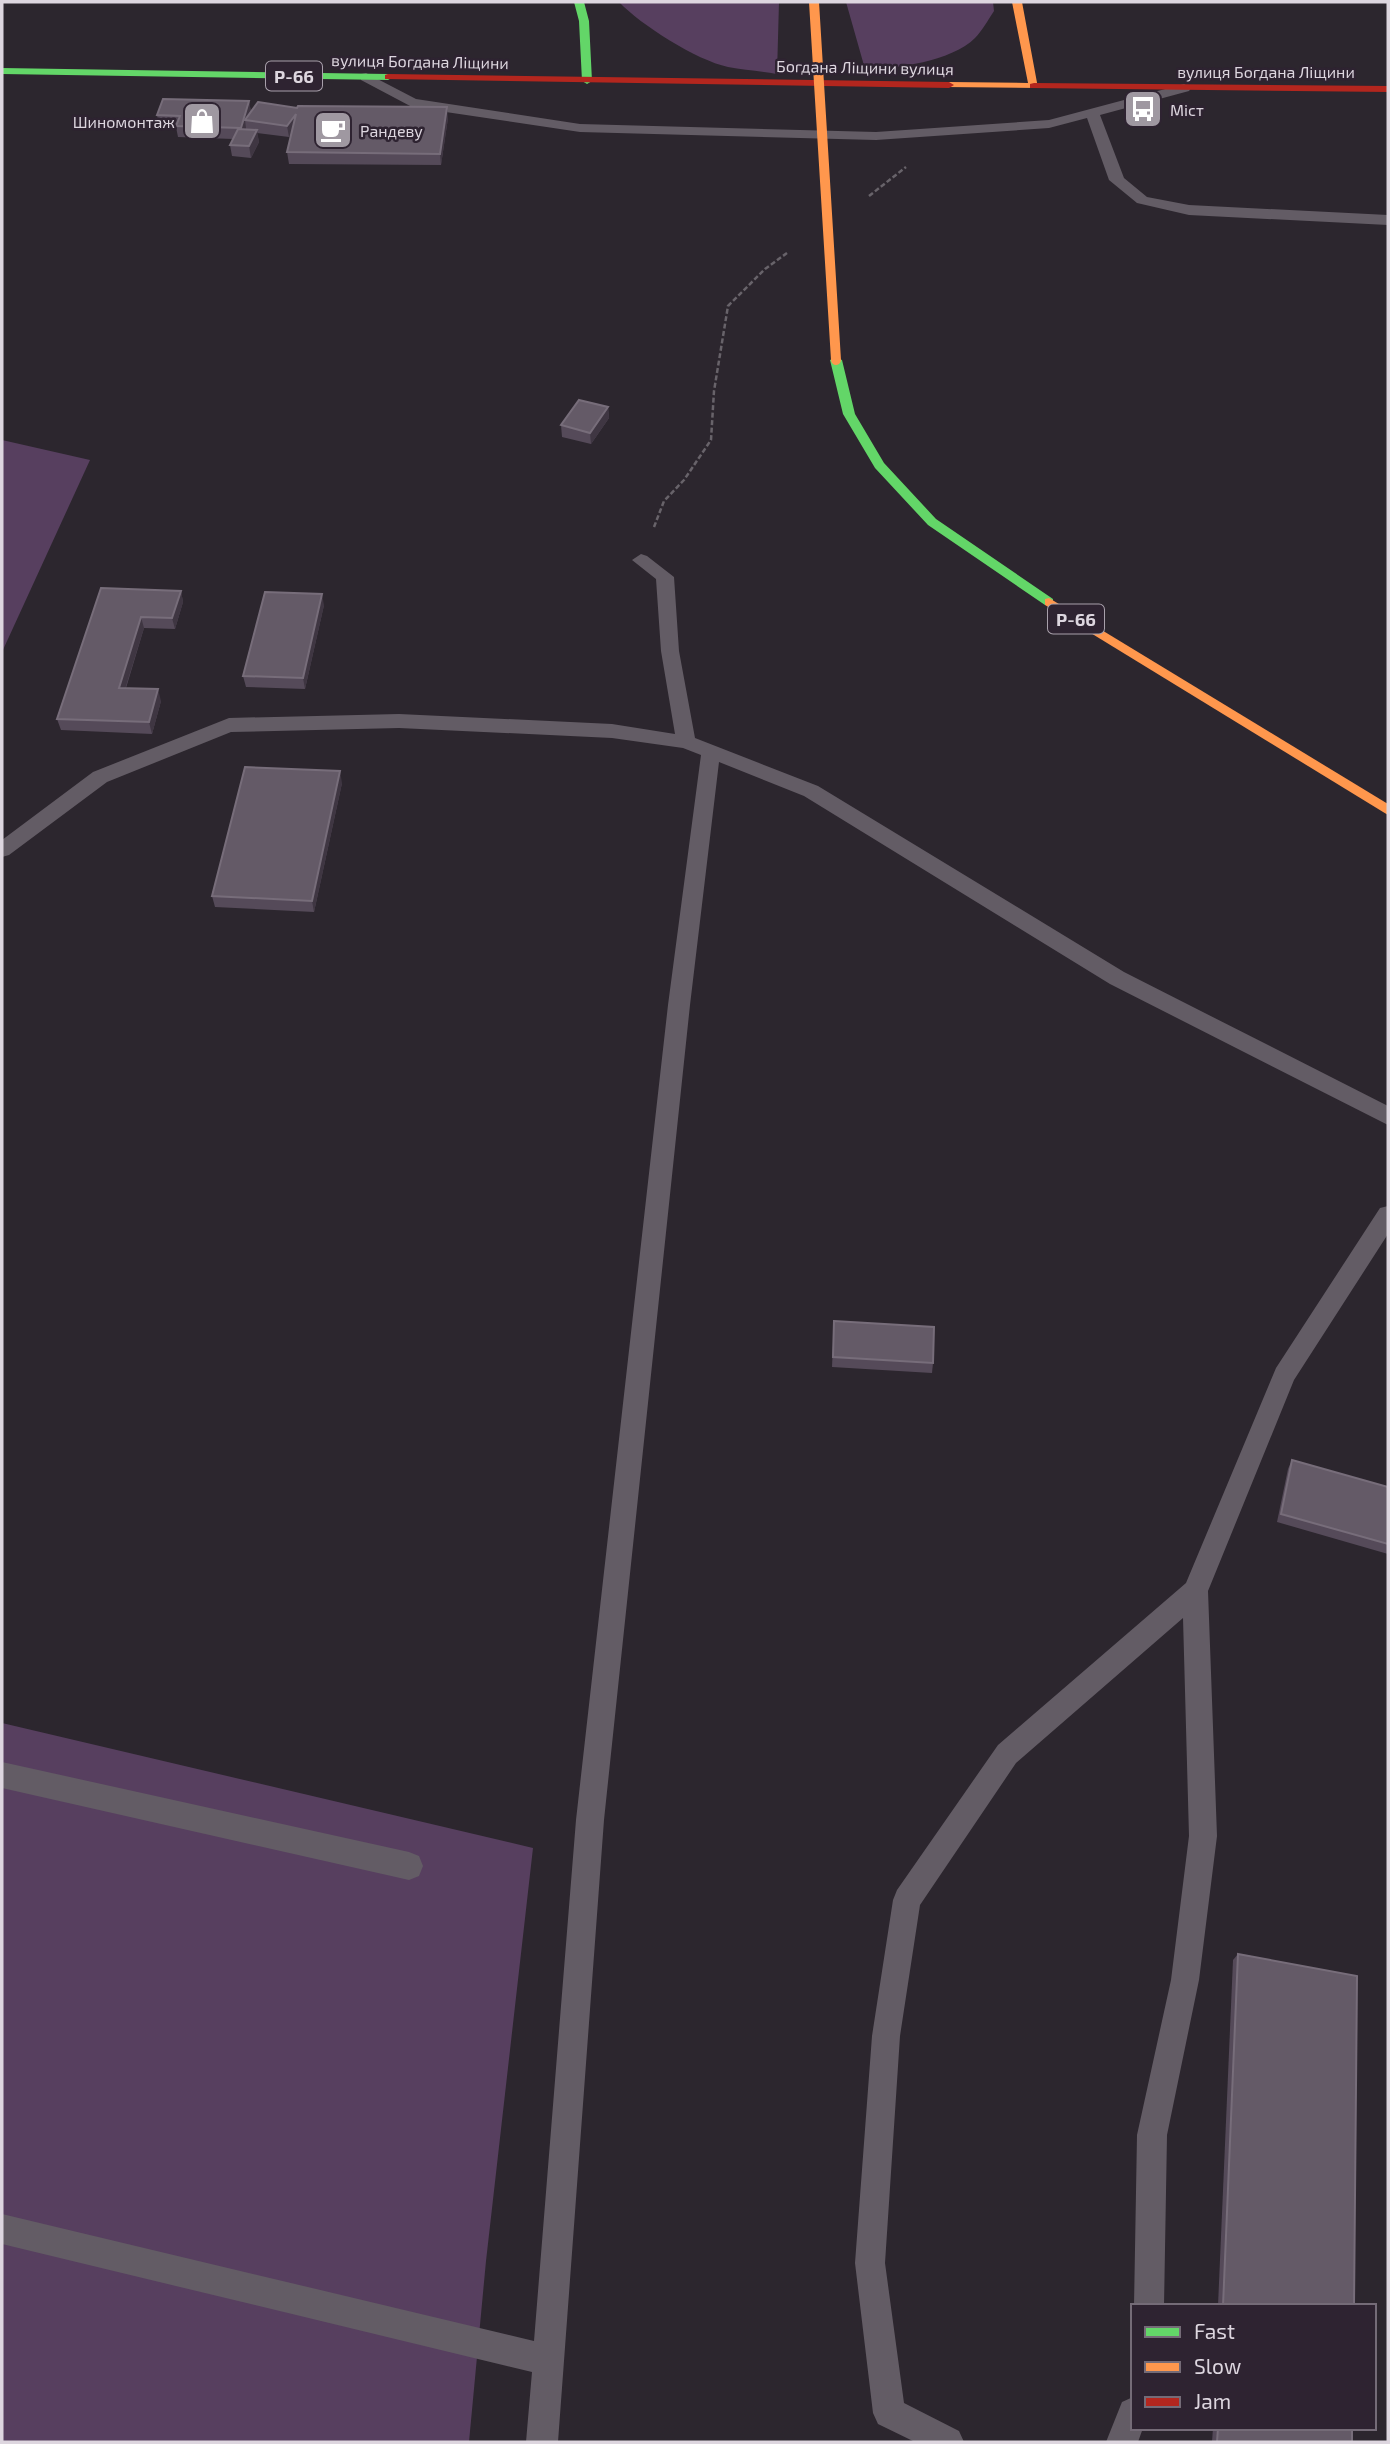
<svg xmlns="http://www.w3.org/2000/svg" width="1390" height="2444" font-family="'Exo 2',sans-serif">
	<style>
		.green { fill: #573f5f }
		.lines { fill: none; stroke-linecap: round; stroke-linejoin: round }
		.path { stroke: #68636a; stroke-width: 2.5; stroke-dasharray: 5 2.5; stroke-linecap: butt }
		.lane { fill: #635c65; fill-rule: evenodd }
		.fast { fill: #63d668; fill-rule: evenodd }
		.slow { fill: #ff974d; fill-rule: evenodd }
		.jam { fill: #b3261e; fill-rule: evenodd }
		.slow-bridge { stroke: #ff974d; stroke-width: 10 }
		.wall { fill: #554a59 }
		.shaded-wall { fill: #3f3642 }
		.building { fill: #645a67; stroke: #776d7a; stroke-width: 2 }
		.labels { text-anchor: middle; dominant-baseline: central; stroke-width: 5; stroke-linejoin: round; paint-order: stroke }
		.far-street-label { font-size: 16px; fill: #ddd6df; stroke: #2e2331 }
		.far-poi-label { font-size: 16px; fill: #ddd6df; stroke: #2e2331; text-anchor: start }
		.shield { fill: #2e2331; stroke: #a8a0ab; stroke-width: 2 }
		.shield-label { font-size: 18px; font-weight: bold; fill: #ddd6df }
	</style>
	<rect width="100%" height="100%" fill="#2c262e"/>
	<g class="green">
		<path d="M619 2H779L777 74C761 71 744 70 728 67 696 60 641 25 619 2Z"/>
		<path d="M846 2H993L994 11C988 20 982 31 975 38 952 61 896 69 865 69Z"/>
		<path d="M2 440 90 460 2 652Z"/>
		<path d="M2 1723 533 1848 486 2261 469 2442H2Z"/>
	</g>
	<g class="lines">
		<g class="path">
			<path d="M869 196 906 167"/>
			<path d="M654 527 664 501 684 480 711 440 714 391 728 306 765 269 787 253"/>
		</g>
		<g class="lane">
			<path d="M366 73 416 99 580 124 876 132 1049 120 1184 84 1191 88 1189 91 1100 115 1124 178 1147 197 1189 205 1388 215V225L1189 215 1137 203 1109 180 1087 118 1049 128 876 140 580 132 412 107 361 80V74Z"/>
			<path d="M641 554 647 556 674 577 679 651 695 738 818 786 1124 972 1388 1106V1125L1110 984 804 796 719 762 690 1005 604 1820 558 2442H526L532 2372 2 2244V2214L534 2341 576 1820 668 1005 701 755 683 748 612 738 399 728 231 732 107 782 9 855 2 857V840L93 772 229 718 399 714 612 724 675 734 661 651 656 579 632 560Z"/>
			<path d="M1388 1206V1234L1294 1380 1208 1591 1217 1836 1199 1980 1167 2135 1164 2306H1134L1137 2135 1171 1980 1189 1836 1183 1618 1016 1763 920 1905 900 2036 885 2263 904 2403 959 2431 964 2442H915L878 2424 873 2413 855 2263 872 2036 893 1900 897 1890 998 1745 1186 1583 1276 1368 1380 1208Z"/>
			<path d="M2 1762 409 1852 419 1856 423 1866 419 1876 409 1880 2 1788Z"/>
			<path d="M1133 2397V2428H1143L1138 2442H1106L1122 2402Z"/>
		</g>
		<g class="fast">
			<path d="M574 2H584L589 21 592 81 587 84 582 81 579 21Z"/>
			<path d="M2 68 388 74 393 77 388 80 2 74Z"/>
			<path d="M836 357 842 360 855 414 884 463 936 519 1053 599V605H1045L928 525 875 468 843 414 830 360Z"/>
		</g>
		<g class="slow">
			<path d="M1012 2H1022L1038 88 945 87V83L949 82 1028 83Z"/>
			<path d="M1049 598 1388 804V815L1045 605V599Z"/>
		</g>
		<g class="jam">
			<path d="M388 74 949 82 954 85 949 88 385 79V75Z"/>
			<path d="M1034 83 1388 86V92L1030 88V84Z"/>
		</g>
		<path class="slow-bridge" d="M814 2 836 360"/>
	</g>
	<g class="wall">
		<path d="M249 101 251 112 297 108 448 118 441 165 289 164 287 152 291 134 289 137 257 133 259 142 251 158 232 156 230 145 233 139 178 137 176 127 159 126 157 115Z"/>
		<path d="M608 407 609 418 591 444 562 437 561 425Z"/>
		<path d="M101 588 181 591 183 602 175 629 144 628 126 688 161 701 152 734 61 730 57 719Z"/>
		<path d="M324 605 305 689 246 687 243 676Z"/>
		<path d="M342 783 314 912 215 907 212 896Z"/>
		<path d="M834 1321 933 1363 932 1373 832 1367Z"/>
		<path d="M1292 1460 1388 1487V1554L1277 1522 1288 1469Z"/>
		<path d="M1238 1954 1354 2306H1218L1233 1960Z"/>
		<path d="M1213 2428H1352V2442H1212Z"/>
	</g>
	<g class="shaded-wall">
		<path d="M249 101 251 113 245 120 246 128 243 139 241 128Z"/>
		<path d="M447 107 448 118 441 165 440 154Z"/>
		<path d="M296 114 298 125 289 137 287 126Z"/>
		<path d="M257 130 259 142 251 158 249 146Z"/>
		<path d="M608 407 609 418 591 444 590 433Z"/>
		<path d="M181 591 183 602 175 629 172 618Z"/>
		<path d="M322 594 324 605 305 689 303 678Z"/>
		<path d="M141 617 144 628 122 699 119 688Z"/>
		<path d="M158 689 161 701 152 734 149 722Z"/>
		<path d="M340 771 342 783 314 912 312 901Z"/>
	</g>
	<g class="building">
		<path d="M163 99 249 101 241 128 176 126 180 116 157 115Z"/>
		<path d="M258 102 297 108 298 106 447 107 440 154 287 152 296 114 287 126 245 120Z"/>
		<path d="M238 129 257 130 249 146 230 145Z"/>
		<path d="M579 400 608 407 590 433 561 425Z"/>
		<path d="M101 588 181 591 172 618 141 617 119 688 158 689 149 722 57 719Z"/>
		<path d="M265 592 322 594 303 678 243 676Z"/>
		<path d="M245 767 340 771 312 901 212 896Z"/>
		<path d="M834 1321 934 1327 933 1363 833 1357Z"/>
		<path d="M1292 1460 1388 1487V1544L1281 1514Z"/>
		<path d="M1238 1954 1357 1976 1354 2306H1223Z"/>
		<path d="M1218 2428H1352V2442H1217Z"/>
	</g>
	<defs>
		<symbol id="bus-square" viewBox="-11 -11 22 22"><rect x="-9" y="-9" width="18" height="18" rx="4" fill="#9f98a1" stroke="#2e2331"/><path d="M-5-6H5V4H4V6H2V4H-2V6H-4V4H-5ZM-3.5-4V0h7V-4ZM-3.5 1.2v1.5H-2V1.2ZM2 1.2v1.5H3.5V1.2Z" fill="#fff"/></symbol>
		<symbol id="shop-square" viewBox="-11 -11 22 22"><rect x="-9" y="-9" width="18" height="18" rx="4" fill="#9f98a1" stroke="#2e2331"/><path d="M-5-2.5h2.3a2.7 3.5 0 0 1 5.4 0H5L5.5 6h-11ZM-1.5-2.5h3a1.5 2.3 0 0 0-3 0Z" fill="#fff"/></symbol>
		<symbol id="cafe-square" viewBox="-11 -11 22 22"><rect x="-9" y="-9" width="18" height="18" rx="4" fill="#9f98a1" stroke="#2e2331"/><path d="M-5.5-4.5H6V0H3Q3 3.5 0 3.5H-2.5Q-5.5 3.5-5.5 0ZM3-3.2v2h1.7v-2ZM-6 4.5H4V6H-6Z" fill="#fff"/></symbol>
	</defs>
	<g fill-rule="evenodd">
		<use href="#bus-square" x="1121" y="87" width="44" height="44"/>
		<use href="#shop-square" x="180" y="99" width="44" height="44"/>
		<use href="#cafe-square" x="311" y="108" width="44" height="44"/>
	</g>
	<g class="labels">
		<g class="far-street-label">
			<text transform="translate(420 61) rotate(1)">вулиця Богдана Ліщини</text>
			<text transform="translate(865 67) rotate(1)">Богдана Ліщини вулиця</text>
			<text x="1266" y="71">вулиця Богдана Ліщини</text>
		</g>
		<g class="far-poi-label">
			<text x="1170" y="109">Міст</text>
			<text x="175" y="121" text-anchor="end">Шиномонтаж</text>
			<text x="360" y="130">Рандеву</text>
		</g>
		<g class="shield">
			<rect x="266" y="61.5" width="56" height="29" rx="5"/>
			<rect x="1048" y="604.5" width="56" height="29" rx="5"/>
		</g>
		<g class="shield-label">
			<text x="294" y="76">Р-66</text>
			<text x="1076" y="619">Р-66</text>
		</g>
	</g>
	<rect width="1390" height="2444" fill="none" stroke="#ddd6df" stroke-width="7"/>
	<rect x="1131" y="2304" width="245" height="126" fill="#2e2331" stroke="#746b77" stroke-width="2"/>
	<rect x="1145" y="2327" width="35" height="10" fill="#63d668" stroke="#746b77" stroke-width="2"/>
	<text x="1194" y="2339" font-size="21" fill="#ddd6df">Fast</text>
	<rect x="1145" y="2362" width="35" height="10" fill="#ff974d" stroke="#746b77" stroke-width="2"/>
	<text x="1194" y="2374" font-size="21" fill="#ddd6df">Slow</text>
	<rect x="1145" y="2397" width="35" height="10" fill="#b3261e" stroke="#746b77" stroke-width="2"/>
	<text x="1194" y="2409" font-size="21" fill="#ddd6df">Jam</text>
</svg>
